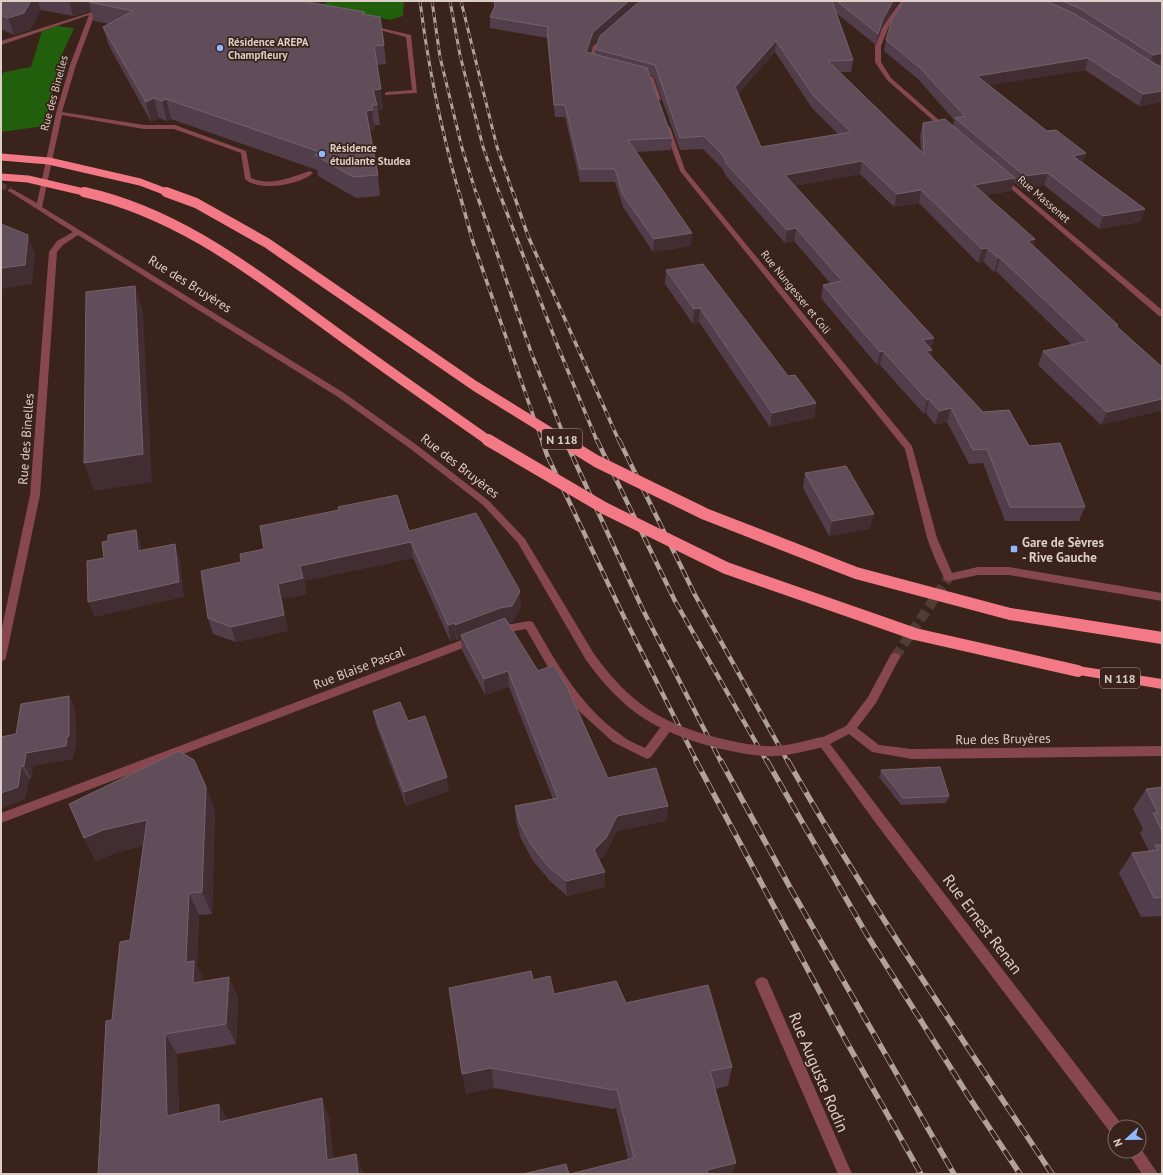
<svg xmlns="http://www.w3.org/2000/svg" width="1163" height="1175" font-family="'PT Sans',sans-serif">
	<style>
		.forest { fill: #215f0c }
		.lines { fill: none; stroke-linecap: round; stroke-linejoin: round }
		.minor-tunnel-far1 { stroke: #523d34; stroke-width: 6; stroke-dasharray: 6 3; stroke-linecap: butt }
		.minor-tunnel { stroke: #523d34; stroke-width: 10; stroke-dasharray: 10 5; stroke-linecap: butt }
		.minor { fill: #86484e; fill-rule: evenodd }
		.highway { fill: #f47987; fill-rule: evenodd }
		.rail-far3-casing { stroke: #b2a19b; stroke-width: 3 }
		.rail-far2-casing { stroke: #b2a19b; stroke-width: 3.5 }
		.rail-far1-casing { stroke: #b2a19b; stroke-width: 4.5 }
		.rail-casing { stroke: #b2a19b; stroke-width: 5.5 }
		.rail-far3 { stroke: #39231a; stroke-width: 2; stroke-dasharray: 5.5; stroke-linecap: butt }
		.rail-far2 { stroke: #39231a; stroke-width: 2.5; stroke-dasharray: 7; stroke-linecap: butt }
		.rail-far1 { stroke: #39231a; stroke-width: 3; stroke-dasharray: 9; stroke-linecap: butt }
		.rail { stroke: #39231a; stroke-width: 4; stroke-dasharray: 12; stroke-linecap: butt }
		.minor-bridge { stroke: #86484e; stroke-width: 10 }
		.highway-bridge-far2 { stroke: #f47987; stroke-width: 7 }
		.highway-bridge-far1 { stroke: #f47987; stroke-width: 10 }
		.highway-bridge { stroke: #f47987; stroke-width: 12 }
		.wall { fill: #523e4b; fill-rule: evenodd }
		.shaded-wall { fill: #412d32 }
		.building { fill: #604d59; stroke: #74626a; fill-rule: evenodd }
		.poi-dot { fill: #8fb8fd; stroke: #39231a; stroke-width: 1.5 }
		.labels { text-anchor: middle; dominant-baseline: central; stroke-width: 3.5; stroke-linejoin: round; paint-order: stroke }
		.far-poi-label { font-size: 11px; font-weight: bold; fill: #ddcec8; stroke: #39231a; text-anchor: start }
		.far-street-label { font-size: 11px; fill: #ddcec8; stroke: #39231a }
		.shield { fill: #39231a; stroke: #ac9b94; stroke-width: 1 }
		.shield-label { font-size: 12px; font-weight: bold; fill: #ddcec8 }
		.street-label { font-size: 13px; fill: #ddcec8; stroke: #39231a }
		.poi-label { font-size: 13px; font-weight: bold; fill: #ddcec8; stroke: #39231a; text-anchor: start }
		.near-street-label { font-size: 16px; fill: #ddcec8; stroke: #39231a }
	</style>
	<rect width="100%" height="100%" fill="#39231a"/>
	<g class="forest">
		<path d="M329 1H404L403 16 390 20 322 5Z"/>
		<path d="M56 26 74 28 60 59 44 126 1 132V76L4 72 31 67 42 31Z"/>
	</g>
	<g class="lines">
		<path class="minor-tunnel-far1" d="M1 185 10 190"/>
		<path class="minor-tunnel" d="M895 657 949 577"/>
		<g class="minor">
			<path d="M114 1H121L95 14 76 65 62 112 144 125H175L246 151 251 178C272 187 290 177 310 171L313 173C300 185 259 192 245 179L241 153 174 129H144L62 115 42 207 344 393 418 446 489 501 525 539 594 654 595 657 594 660H586L518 543 483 505 412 450 338 397 78 235 63 245 57 252 40 495 6 657 5 660 1 661V632L30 495 49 252 57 241 73 232 7 190 12 189 37 203 56 113 70 65 89 15 1 45V41L92 12Z"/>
			<path d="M901 1H907L889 26 881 46V62L891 78 948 128V130H944L887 80 875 62V46L883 26Z"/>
			<path d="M368 25 411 35 417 93 385 95V93L387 92 412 90 406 37 368 27Z"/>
			<path d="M602 39 607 40 599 47 593 62 598 64 595 66 588 64 593 46Z"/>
			<path d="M637 72 653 77 661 99 660 100 655 99 648 79 635 75V73Z"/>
			<path d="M665 126 670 127 685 170 912 446 937 538 952 573 978 567H1009L1162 593V601L1009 575H978L949 581 945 580 935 559 927 538 905 449 680 171 664 127Z"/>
			<path d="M1001 178H1005L1162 310V316H1159L1001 180Z"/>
			<path d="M529 621 533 622C557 664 581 707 621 735 628 741 637 744 645 748L663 724 667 723 671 724 673 727 671 730 651 757 647 759 613 742 580 712 556 681 526 629 499 634 495 633 494 630 495 627Z"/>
			<path d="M475 635 479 636 480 639 479 642 1 823V813Z"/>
			<path d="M895 653 899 654 900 657 876 703 857 728 879 745 912 749 1162 746V756L912 759 872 752 849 734 830 744 883 814 1120 1122 1122 1127H1115V1134L1110 1132 875 822 817 742 819 739 846 726 868 697 891 654Z"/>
			<path d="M762 977 767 979 852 1174H838L755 983 757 979Z"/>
			<path d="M1139 1146 1158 1174H1142L1127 1151H1139Z"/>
		</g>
		<path class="highway" d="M1078 666 1162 679V689L1073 674 1072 671 1073 668Z"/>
		<defs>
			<g id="rail-far3">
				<path d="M420 1C428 66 441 129 459 193"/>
				<path d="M432 1 440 57 462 148 476 193"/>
				<path d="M450 1 460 55 483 147 499 193"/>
				<path d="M461 1 497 147 513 193"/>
			</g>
			<g id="rail-far2">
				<path d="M459 192 473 242 542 441"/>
				<path d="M476 192 531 352 566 441"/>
				<path d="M499 192 558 347 597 441"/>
				<path d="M513 192 528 236 619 441"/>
			</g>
			<g id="rail-far1">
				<path d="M542 440 547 455 624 617 697 762"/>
				<path d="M565 440 643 610 721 762"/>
				<path d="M597 440 675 601 767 762"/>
				<path d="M619 440 695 595 788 762"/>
			</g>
			<g id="rail">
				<path d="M696 761 846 1041 921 1174"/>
				<path d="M721 761 792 891 954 1174"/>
				<path d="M767 761 867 935 969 1097 1020 1174"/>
				<path d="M788 761C868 903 962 1038 1052 1174"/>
			</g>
		</defs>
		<use href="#rail-far3" class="rail-far3-casing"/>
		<use href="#rail-far2" class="rail-far2-casing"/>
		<use href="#rail-far1" class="rail-far1-casing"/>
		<use href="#rail" class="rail-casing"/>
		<use href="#rail-far3" class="rail-far3"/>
		<use href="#rail-far2" class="rail-far2"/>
		<use href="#rail-far1" class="rail-far1"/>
		<use href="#rail" class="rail"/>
		<path class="minor-bridge" d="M590 657C626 707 658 728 718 743 736 747 756 752 775 751 791 751 807 745 823 742"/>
		<g class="highway-bridge-far2">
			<path d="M1 157 49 161 140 182 169 193"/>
			<path d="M1 177 28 179 88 193"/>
		</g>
		<g class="highway-bridge-far1">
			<path d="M84 192C178 213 250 270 326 325 380 365 435 403 489 441"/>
			<path d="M166 192 196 203 267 243 475 386 564 441"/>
		</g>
		<g class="highway-bridge">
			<path d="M488 440 604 508 726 568 915 634 1078 671"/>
			<path d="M562 440 596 461 705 514 856 573 1010 614 1162 638"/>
		</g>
	</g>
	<g class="wall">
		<path d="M1 1H322L318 4 365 14 384 45 386 64 377 65 383 109 378 110 380 125H374L375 130H370L378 175 380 196 356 198 318 176 317 170 171 119 167 121 159 118 151 122 109 46 103 27 110 24 94 21 91 11 73 16 41 10 30 30 14 35 1 29Z"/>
		<path d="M494 1H899L893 10 881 30 876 45 836 13 853 60 851 72H840L921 151 920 135 923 123 953 126 954 120 918 79 884 51 886 40 904 1H1162V102L1139 106 1085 70 989 85 1047 131 1086 153 1083 163 1145 209 1140 222 1099 229 1044 185 1022 189 1014 182 1011 191 986 195 1034 246 1118 325V327L1162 367 1101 425 1038 365 1043 351 1072 345 996 271 994 272 984 262 978 263 919 203 894 207 860 174 794 186 934 338 931 349 932 350 931 356 983 412 1029 446 1085 507 1079 521H1005L983 463 969 464 947 422 935 425 926 413 924 414 880 365H877L821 298 823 285 830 283 794 241 785 243 726 176 722 168 703 149 680 150 654 77 650 75 672 138 671 150 636 152 691 246 653 252 623 207 615 182H580L565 117H555L547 38 490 28V17L494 7ZM600 38 595 49V54L590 53 593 44ZM775 52 812 108 838 134 761 147 738 94Z"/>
		<path d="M666 270 788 376 816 403 814 418 770 427 699 322 693 324 665 284Z"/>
		<path d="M805 473 870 529 829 536 803 488Z"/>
		<path d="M409 531 521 607 513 622 508 623 538 671 608 778 668 806 666 821 617 831 606 853 599 860 605 887 567 896 550 881 533 861 521 839 516 821 515 806 553 799 509 687 485 695 462 650 461 639 457 640 456 639 450 641 413 558 304 581 307 594 282 599 288 631 236 642 213 634 208 618Z"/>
		<path d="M69 696 75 709 76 749 74 750 73 759 33 766 31 778 29 779 25 799 16 734Z"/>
		<path d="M373 711 408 721 449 791 406 806 376 725Z"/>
		<path d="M881 770 949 796 946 803 901 805 879 777Z"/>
		<path d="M206 787 215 811 212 914 199 915 197 966 204 981 229 977 238 998 236 1044 177 1054 179 1113 228 1120 329 1117 333 1159 356 1154 363 1174H98L112 1020 130 940 143 846 115 853 96 861 84 838Z"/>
		<path d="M1162 787V916L1141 917 1119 873 1132 853 1149 851 1140 833 1143 829 1133 809 1146 789Z"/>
		<path d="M533 980 554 994 626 1003 732 1067 728 1086 715 1089 733 1174 628 1159 616 1108 613 1109 494 1088 466 1094Z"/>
	</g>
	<g class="shaded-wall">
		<path d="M31 1H38L41 10 30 30 14 35 8 18Z"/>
		<path d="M69 1H109L89 2 91 11 73 16Z"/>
		<path d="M309 1H322L310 9Z"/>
		<path d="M629 1H642L593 44 586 64V52L593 32Z"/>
		<path d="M893 1H899L893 10 881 30 876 45 878 34 883 19Z"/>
		<path d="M776 41 775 52 734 99 735 87Z"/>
		<path d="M1162 53V60H1161L1160 64 1149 66 1153 55Z"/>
		<path d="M1088 58 1085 70 974 88 977 76Z"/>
		<path d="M381 89 383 109 378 110 373 90Z"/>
		<path d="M1162 91V102L1139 106 1143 94Z"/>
		<path d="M154 98 159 118 151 122 146 102Z"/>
		<path d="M166 99 171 119 167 121 162 101Z"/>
		<path d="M372 110 375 130 369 131 366 111Z"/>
		<path d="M1086 153 1083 166 1073 156Z"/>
		<path d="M862 161 860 174 783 188 785 175Z"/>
		<path d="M1048 173 1044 185 1022 189 1025 176Z"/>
		<path d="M1015 178 1011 191 971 197 974 185Z"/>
		<path d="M921 190 919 203 894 207 897 194Z"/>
		<path d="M1145 209 1140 222 1099 229 1103 216Z"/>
		<path d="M796 228 794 241 785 243 787 230Z"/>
		<path d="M692 233 691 246 653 252 654 239Z"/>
		<path d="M28 235 35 254 32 284 1 289V268Z"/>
		<path d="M1035 239 1032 252 1028 241Z"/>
		<path d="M987 248 984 262 978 263 982 249Z"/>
		<path d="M998 258H1000L996 271 994 272Z"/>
		<path d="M135 286 143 312 152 482 94 491 84 463Z"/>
		<path d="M700 308 699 322 693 324 694 309Z"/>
		<path d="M934 338 931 350H932L929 364 923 340Z"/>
		<path d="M883 351 880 365H877L880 352Z"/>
		<path d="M929 399 926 413 924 414 927 400Z"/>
		<path d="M1162 399V411L1101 425 1107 412Z"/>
		<path d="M816 403 814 418 770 427 772 413Z"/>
		<path d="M951 408 947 422 935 425 939 411Z"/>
		<path d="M874 514 870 529 829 536 832 521Z"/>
		<path d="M136 530 141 544 143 566 138 551Z"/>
		<path d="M411 542 413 558 304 581 300 566Z"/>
		<path d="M175 544 180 559 184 597 95 617 88 602Z"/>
		<path d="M303 578 307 594 282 599 288 631 236 642 231 627 278 584Z"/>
		<path d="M520 591 521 607 513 622 501 624 461 635V639L457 640 455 625Z"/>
		<path d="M455 623 456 639 450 641 448 625Z"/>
		<path d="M508 671 509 687 485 695 484 679Z"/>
		<path d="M69 696 75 709 76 749 74 750 73 759 33 766 31 778 24 766 26 753Z"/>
		<path d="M21 766 29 779 25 799 1 809V793Z"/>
		<path d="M447 777 449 791 406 806 404 792Z"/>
		<path d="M206 787 215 811 212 914 202 892Z"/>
		<path d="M668 806 666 821 617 831 606 853 594 865V850L617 816Z"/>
		<path d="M147 820 157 843 115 853 96 861 84 838 103 830Z"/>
		<path d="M605 872V887L567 896 566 881Z"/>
		<path d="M189 893 199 915 197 966 205 982 193 983 186 962Z"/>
		<path d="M229 977 238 998 236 1044 226 1024Z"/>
		<path d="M165 1034 177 1054 179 1134 167 1116Z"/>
		<path d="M491 1068 494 1088 466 1094 462 1074Z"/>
		<path d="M322 1098 329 1117 334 1174 327 1160Z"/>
		<path d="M219 1104 230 1123 219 1122Z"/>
		<path d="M356 1154 363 1172V1174H358Z"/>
		<path d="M736 1163 733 1174H706L707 1170Z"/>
	</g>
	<g class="building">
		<path d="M1 1H31L24 13 8 18 1 15Z"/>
		<path d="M89 1H302L365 12 362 14 380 17 384 45 374 46 381 89 373 90 377 105H372V110L366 111 378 175 353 177 315 155 320 152 166 99 162 101 154 98 146 102 103 27 133 11 89 2Z"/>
		<path d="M494 1H629L593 32 586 52 647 68 672 138 628 140 692 233 654 239 623 195 615 169H580L565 105H554L547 29 549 27 490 17 495 6Z"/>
		<path d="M640 1H832L853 60 828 61 924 154 923 123 945 119 1015 178 974 185 1035 239 1028 241 1118 325 1116 326 1162 367V399L1107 412 1043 351 1088 341 1000 258H998L987 248 982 249 921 190 897 194 862 161 785 175 934 338 923 340 932 350 926 351 983 412 1009 410 1029 446 1060 443 1085 507H1010L987 449 973 450 951 408 939 411 929 399 927 400 883 351 880 352 823 285 842 281 796 228 787 230 727 164 723 155 704 136 680 138 655 65 595 49 600 36ZM776 41 814 96 851 132 761 147 735 87Z"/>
		<path d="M837 1H893L883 19 878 34Z"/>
		<path d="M904 1H1046L1073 13 1162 68V91L1143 94 1088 58 977 76 1047 131 1056 130 1086 153 1073 156 1145 209 1103 216 1048 173 1025 176 955 118 965 116 920 68 886 40 892 19Z"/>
		<path d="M1062 1H1162V53L1153 55 1079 8Z"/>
		<path d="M1 224 28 235 25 265 1 268Z"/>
		<path d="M703 264 788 376 795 375 816 403 772 413 700 308 694 309 666 270Z"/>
		<path d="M135 286 143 454 84 463 86 292Z"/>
		<path d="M846 466 874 514 832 521 805 473Z"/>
		<path d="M397 495 409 531 476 513 520 591 512 606 500 608 455 625V623L448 625 411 542 300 566 303 578 278 584 284 615 231 627 208 618 201 571 241 562 240 554 264 549 260 526 339 510 338 507Z"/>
		<path d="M136 530 138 551 175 544 179 582 88 602 87 561 104 558 102 542 108 541V535Z"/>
		<path d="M505 618 538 671 554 665 567 687 608 778 656 768 668 806 617 816 606 838 594 850 605 872 566 881 549 867 532 846 520 824 515 806 558 798 508 671 484 679 461 635Z"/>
		<path d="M69 696V736L67 737 66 746 26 753 24 766H21L18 787 1 793V737L16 734 21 704Z"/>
		<path d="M400 702 408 721 425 716 447 777 404 792 373 711Z"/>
		<path d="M179 751 194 760 206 787 202 892 189 893 186 962 194 961 193 983 229 977 226 1024 165 1034 167 1116 219 1104V1122L322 1098 327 1160 356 1154 358 1174H98L106 1021 112 1020 120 942 130 940 147 820 103 830 84 838 69 804Z"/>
		<path d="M940 767 949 796 903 798 881 770Z"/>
		<path d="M1162 787V831L1153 813H1158L1146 789Z"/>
		<path d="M1155 845H1162V897L1154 898 1132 853 1158 850Z"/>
		<path d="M531 971 533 980 550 976 554 994 616 981 626 1003 708 985 732 1067 710 1071 736 1163 707 1170 708 1174H570L634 1158 617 1089 613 1090 491 1068 462 1074 449 988Z"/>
		<path d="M566 1164 569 1174H523Z"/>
	</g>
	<g class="poi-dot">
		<circle cx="220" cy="48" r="4"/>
		<circle cx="322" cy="154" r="4"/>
		<rect x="1010" y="545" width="8" height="8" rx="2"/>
	</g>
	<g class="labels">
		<g class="far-poi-label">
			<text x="228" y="42">Résidence AREPA<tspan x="228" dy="13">Champfleury</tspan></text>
			<text x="330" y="148">Résidence<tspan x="330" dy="13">étudiante Studea</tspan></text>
		</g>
		<g class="far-street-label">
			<text transform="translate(54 93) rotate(-75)">Rue des Binelles</text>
			<text transform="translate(1044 199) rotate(41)">Rue Massenet</text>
			<text transform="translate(796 292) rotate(51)">Rue Nungesser et Coli</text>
		</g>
		<g class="shield">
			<rect x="542" y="429" width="40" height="20" rx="3"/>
			<rect x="1100" y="668" width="40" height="20" rx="3"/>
		</g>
		<g class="shield-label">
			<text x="562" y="439">N 118</text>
			<text x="1120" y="678">N 118</text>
		</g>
		<g class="street-label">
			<text transform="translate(190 284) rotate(32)">Rue des Bruyères</text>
			<text transform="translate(26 439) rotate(-86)">Rue des Binelles</text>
			<text transform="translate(460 466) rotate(38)">Rue des Bruyères</text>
			<text transform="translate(359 668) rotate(-21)">Rue Blaise Pascal</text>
			<text transform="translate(1003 739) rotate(-1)">Rue des Bruyères</text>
		</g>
		<g class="poi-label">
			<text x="1022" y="542">Gare de Sèvres<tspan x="1022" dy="15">- Rive Gauche</tspan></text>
		</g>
		<g class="near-street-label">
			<text transform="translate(983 924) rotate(53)">Rue Ernest Renan</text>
			<text transform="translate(819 1072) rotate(67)">Rue Auguste Rodin</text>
		</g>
	</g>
	<rect width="1163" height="1175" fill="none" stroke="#ddcec8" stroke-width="4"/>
	<g transform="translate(1127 1139) rotate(248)"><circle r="19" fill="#39231a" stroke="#7b6760"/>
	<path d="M0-3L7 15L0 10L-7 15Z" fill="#8fb8fd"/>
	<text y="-6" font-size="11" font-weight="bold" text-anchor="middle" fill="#ddcec8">N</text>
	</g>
</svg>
